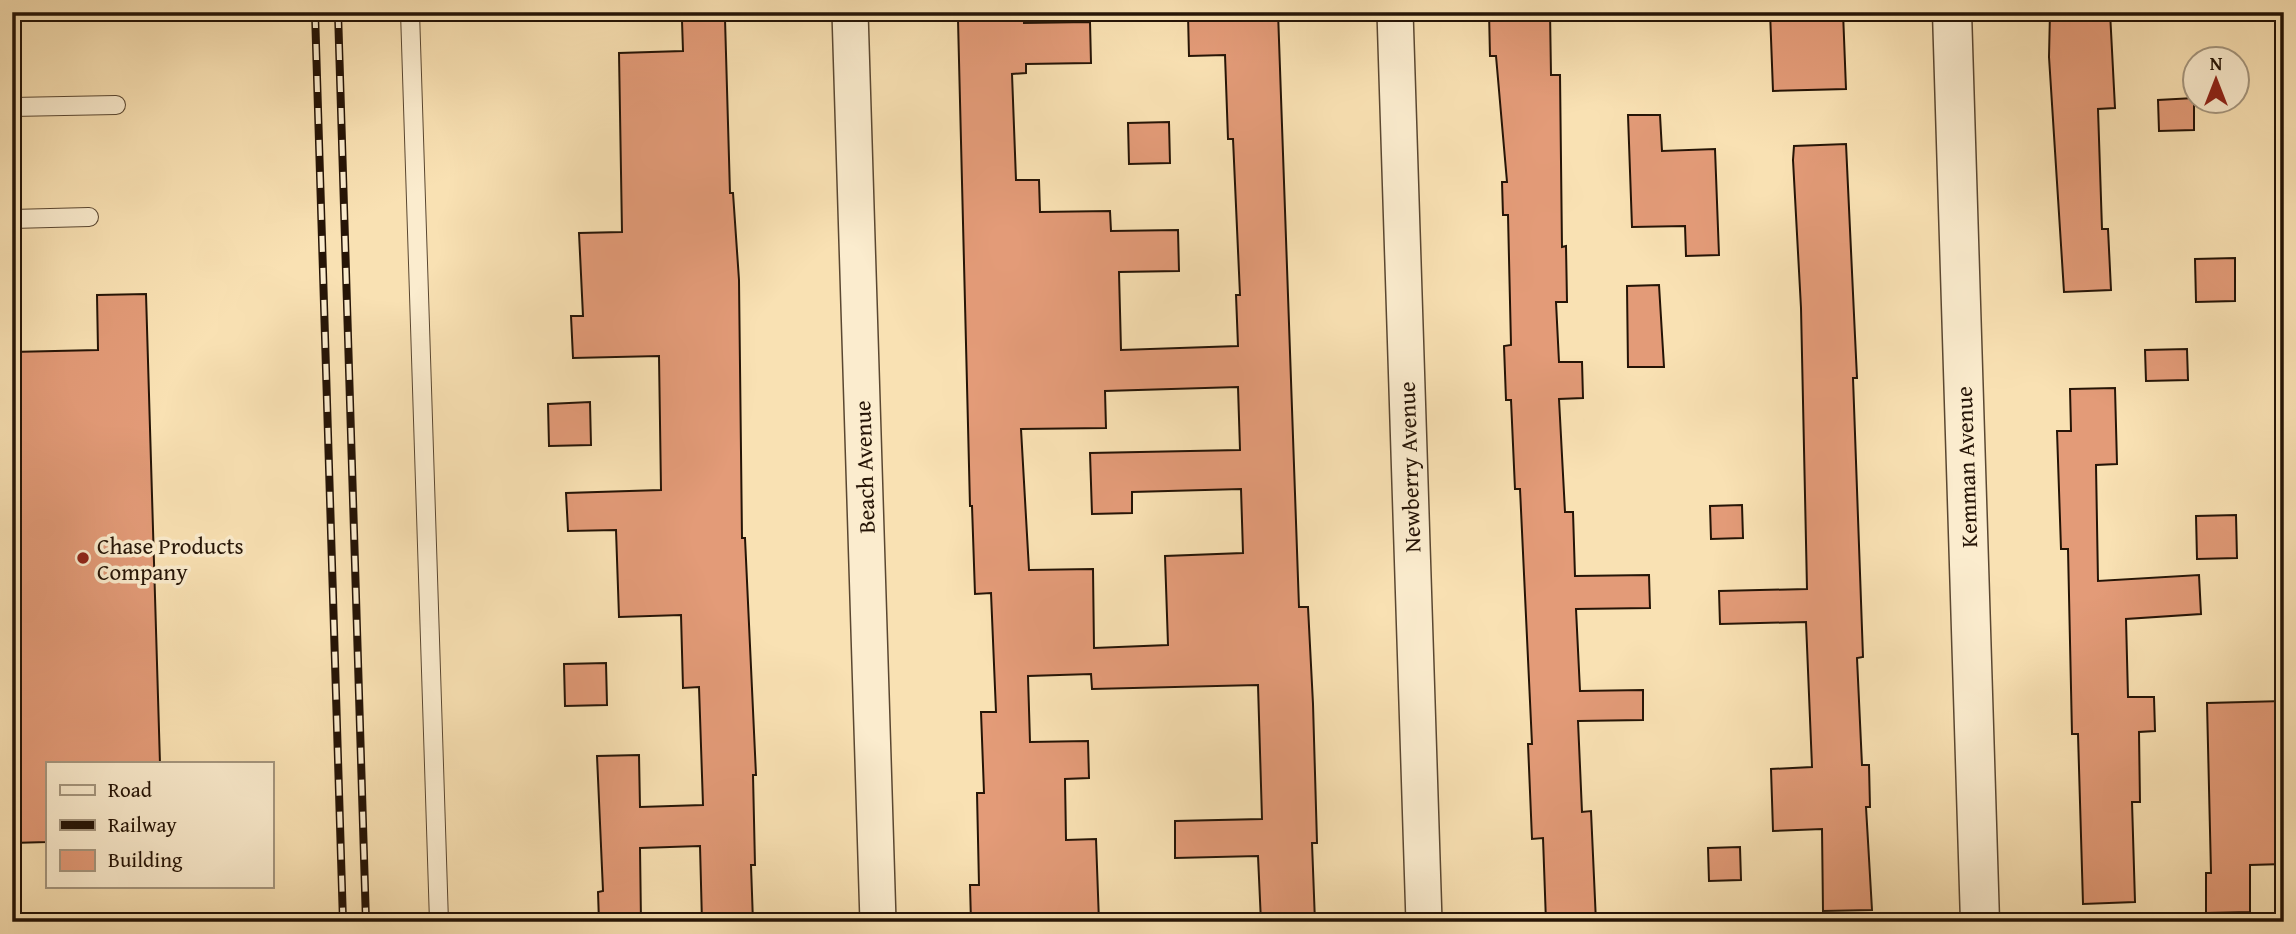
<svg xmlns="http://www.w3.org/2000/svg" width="2296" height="934" font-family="'Gentium Book Plus',serif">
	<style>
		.building { fill: #e39b78; stroke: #251406; stroke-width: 2; fill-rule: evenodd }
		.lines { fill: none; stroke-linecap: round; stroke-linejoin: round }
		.service-casing { stroke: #5a4731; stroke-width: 20 }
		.minor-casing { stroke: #5a4731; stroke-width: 38 }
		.tertiary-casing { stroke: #5a4731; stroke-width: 41 }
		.service { stroke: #fbecce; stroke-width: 18 }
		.minor { stroke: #fbecce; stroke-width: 35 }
		.tertiary { stroke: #fbecce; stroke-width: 38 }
		.rail-casing { stroke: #251406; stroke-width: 8 }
		.rail { stroke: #fbecce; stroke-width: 5; stroke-dasharray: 16; stroke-linecap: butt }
		.poi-dot { fill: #8f2418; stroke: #fbecce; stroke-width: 2.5 }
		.labels { text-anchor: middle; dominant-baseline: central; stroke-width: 7; stroke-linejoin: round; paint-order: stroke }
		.street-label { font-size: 23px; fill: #251406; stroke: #fbecce }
		.poi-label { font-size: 23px; fill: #251406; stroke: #fbecce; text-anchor: start }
	</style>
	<rect width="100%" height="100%" fill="#f9e1b3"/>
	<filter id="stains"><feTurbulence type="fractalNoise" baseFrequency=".00286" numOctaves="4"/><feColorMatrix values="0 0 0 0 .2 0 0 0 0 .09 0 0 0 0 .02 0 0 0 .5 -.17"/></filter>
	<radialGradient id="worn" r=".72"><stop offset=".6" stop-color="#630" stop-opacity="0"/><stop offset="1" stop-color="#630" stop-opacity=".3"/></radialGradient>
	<g class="building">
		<path d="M1278 12 1299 607H1308L1313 704 1317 843H1312L1315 922H1261L1258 856 1175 858V821L1262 819 1258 685 1092 689 1091 674 1028 676 1030 742 1088 741 1089 778 1065 779 1066 840 1096 839 1099 922H971L970 885H979L977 793H984L981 712H996L991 593 975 594 972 506H970L958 20 1024 17V23L1090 22 1091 63 1026 64V73L1012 74 1016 180H1039L1040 212 1110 211 1111 231 1178 230 1179 271 1119 272 1121 350 1238 346 1236 295H1240L1233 139H1228L1225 55 1189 56 1188 15ZM1238 387 1240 450 1090 453 1092 514 1132 513V492L1241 489 1243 553 1165 556 1168 645 1094 648 1093 569 1029 570 1021 429 1106 428 1105 391Z"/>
		<path d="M1489 12H1550L1551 75H1560L1562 247 1566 246 1567 302H1556L1559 362H1582L1583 398 1559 399 1565 512H1573L1575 576 1649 575 1650 608 1576 609 1580 691 1643 690V720L1578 721 1582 812 1591 811 1596 922H1546L1543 838 1532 839 1528 744H1532L1520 489H1515L1511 400H1506L1504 346 1511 345 1508 215H1503L1502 182H1507L1496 56H1490Z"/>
		<path d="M1770 12H1843L1846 89 1773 91Z"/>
		<path d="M2050 12H2110L2115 108 2098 109 2102 229H2108L2111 290 2064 292 2049 57Z"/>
		<path d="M725 19 730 193H733L739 280 742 538H745L756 775H753L755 865H751L753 922H702L700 846 640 848 641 922H599L598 892 603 891 597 756 639 755 640 807 703 805 699 687 683 688 681 615 619 617 616 530 568 531 566 493 661 490 659 356 573 358 571 316H583L579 233 622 232 619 53 683 51 682 21Z"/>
		<path d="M2194 98V130L2159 131 2158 100Z"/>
		<path d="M1628 115H1660L1662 151 1715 149 1719 255 1686 256 1685 226 1632 227Z"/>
		<path d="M1169 122 1170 163 1129 164 1128 123Z"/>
		<path d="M1846 144 1855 336 1857 378H1853L1863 657 1857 658 1862 765H1869L1870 807H1866L1872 910 1823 911 1822 829 1773 831 1771 769 1812 767 1806 622 1720 624 1719 591 1807 589 1801 308 1793 160 1794 146Z"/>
		<path d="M2235 258V301L2196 302 2195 259Z"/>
		<path d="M1659 285 1664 367H1628L1627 286Z"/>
		<path d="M146 294 160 764H47V842L12 843V352L98 350 97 295Z"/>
		<path d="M2187 349 2188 380 2146 381 2145 350Z"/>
		<path d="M2115 388 2117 464 2096 465 2098 581 2199 575 2201 614 2126 619 2128 697H2154L2155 731 2139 732 2140 802H2132L2135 902 2083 904 2078 734H2072L2068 549H2061L2057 431H2071L2070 389Z"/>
		<path d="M590 402 591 445 549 446 548 404Z"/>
		<path d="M1742 505 1743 538 1711 539 1710 506Z"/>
		<path d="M2236 515 2237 558 2197 559 2196 516Z"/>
		<path d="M606 663 607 705 565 706 564 664Z"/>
		<path d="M2284 701V864L2250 865V912L2206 913V873H2211L2207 703Z"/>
		<path d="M1740 847 1741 880 1709 881 1708 848Z"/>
	</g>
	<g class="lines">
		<defs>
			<g id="service">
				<path d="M410 12 439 922"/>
				<path d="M12 107 116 105"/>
				<path d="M12 219 89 217"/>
			</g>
			<g id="minor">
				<path d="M850 12 878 922"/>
				<path d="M1395 12 1424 922"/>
			</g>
			<path id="tertiary" d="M1952 12 1980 922"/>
		</defs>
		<use href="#service" class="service-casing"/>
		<use href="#minor" class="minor-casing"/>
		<use href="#tertiary" class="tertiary-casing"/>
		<use href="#service" class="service"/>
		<use href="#minor" class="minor"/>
		<use href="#tertiary" class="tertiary"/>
		<defs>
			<g id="rail">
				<path d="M315 12 343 922"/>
				<path d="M338 12 366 922"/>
			</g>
		</defs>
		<use href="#rail" class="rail-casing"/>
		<use href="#rail" class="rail"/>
	</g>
	<circle class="poi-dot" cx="83" cy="558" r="7"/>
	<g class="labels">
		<g class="street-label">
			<text transform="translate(864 467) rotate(-92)">Beach Avenue</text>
			<text transform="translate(1409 467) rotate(-92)">Newberry Avenue</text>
			<text transform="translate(1966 467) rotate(-92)">Kemman Avenue</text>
		</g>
		<g class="poi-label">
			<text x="97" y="545">Chase Products<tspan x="97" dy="26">Company</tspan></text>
		</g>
	</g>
	<rect width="2296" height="934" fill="none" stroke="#f9e1b3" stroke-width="42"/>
	<rect x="14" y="14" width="2268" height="906" fill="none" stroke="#251406" stroke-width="3.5"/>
	<rect x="21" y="21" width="2254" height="892" fill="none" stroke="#251406" stroke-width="2"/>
	<rect x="46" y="762" width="228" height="126" fill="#fbecce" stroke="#a5967e" stroke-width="2"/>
	<rect x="60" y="785" width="35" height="10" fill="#fbecce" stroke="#a5967e" stroke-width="2"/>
	<text x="108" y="797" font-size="21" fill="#251406">Road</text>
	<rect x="60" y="820" width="35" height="10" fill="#251406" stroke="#a5967e" stroke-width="2"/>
	<text x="108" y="832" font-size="21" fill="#251406">Railway</text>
	<rect x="60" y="850" width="35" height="21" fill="#e39b78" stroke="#a5967e" stroke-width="2"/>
	<text x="108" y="867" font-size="21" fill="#251406">Building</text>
	<g transform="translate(2216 80)"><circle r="33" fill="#fbecce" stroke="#a5967e" stroke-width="2"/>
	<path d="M0-5L12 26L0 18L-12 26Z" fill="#8f2418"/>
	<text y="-10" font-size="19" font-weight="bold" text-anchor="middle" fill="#251406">N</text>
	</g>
	<rect width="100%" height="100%" filter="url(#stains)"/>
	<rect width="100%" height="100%" fill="url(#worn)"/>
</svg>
